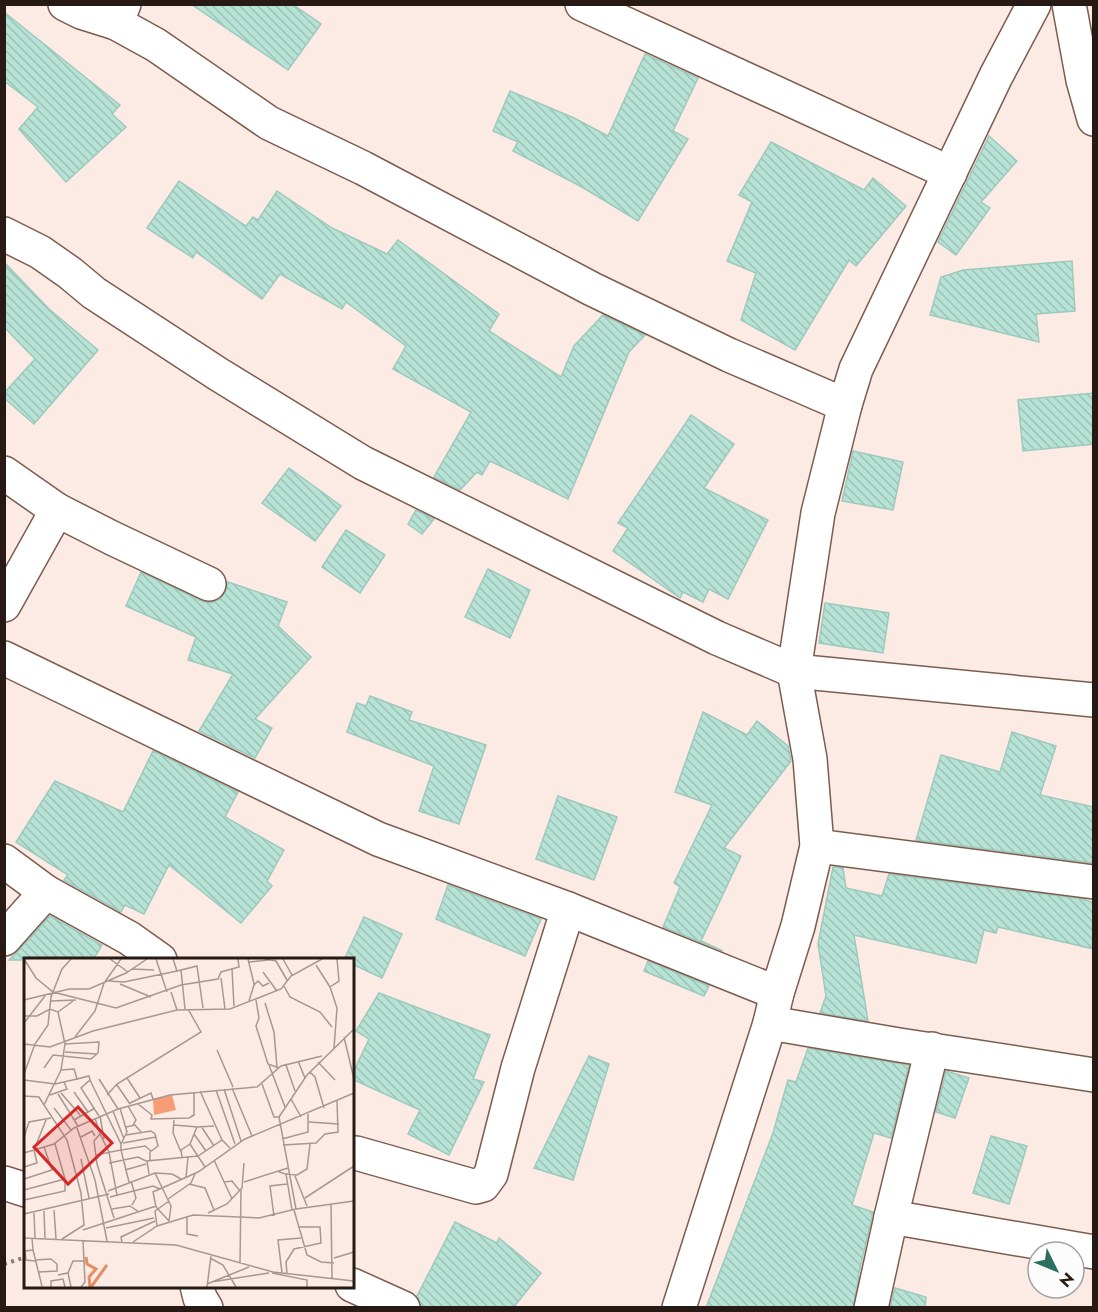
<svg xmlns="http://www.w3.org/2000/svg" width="1098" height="1312" font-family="Jost,sans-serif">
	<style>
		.building { fill: url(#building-back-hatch); stroke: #9ec9bd; stroke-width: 1.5 }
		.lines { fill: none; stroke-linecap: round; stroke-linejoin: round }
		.minor-casing { stroke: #7d5c4e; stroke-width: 36 }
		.path { stroke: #8a7b75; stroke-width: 4; stroke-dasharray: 3 4.5; stroke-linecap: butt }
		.minor { stroke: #fff; stroke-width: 33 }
		.inset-river { fill: none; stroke: #e78d66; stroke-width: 3 }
		.inset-road { fill: none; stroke: #a69791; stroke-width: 1.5 }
		.view { fill: #d62828; fill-opacity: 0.15; stroke: #d62828; stroke-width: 3 }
		.inset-edge { fill: none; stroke: #271914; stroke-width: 3 }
	</style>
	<defs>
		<pattern id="building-back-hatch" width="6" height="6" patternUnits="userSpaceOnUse" patternTransform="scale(1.5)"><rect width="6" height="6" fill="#b7e3d6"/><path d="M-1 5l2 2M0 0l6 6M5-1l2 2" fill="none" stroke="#9dc2b7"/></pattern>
	</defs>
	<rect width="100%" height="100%" fill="#fbebe4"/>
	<g class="building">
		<path d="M191 4H292L321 24 288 70Z"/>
		<path d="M4 12 120 105 112 114 126 127 66 182 19 129 38 107 4 81Z"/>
		<path d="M645 54 698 78 673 131 688 139 638 221 582 187 513 151 518 142 493 131 510 91 574 118 608 136Z"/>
		<path d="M989 136 1017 161 981 202 990 208 956 255 938 242Z"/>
		<path d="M771 142 864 190 873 178 906 206 856 266 849 260 795 350 741 320 756 273 727 261 752 202 739 195Z"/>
		<path d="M179 181 246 226 253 217 258 220 277 191 332 228 387 254 398 240 499 314 489 331 561 377 574 346 603 315 645 335 629 352 568 499 490 461 482 475 477 472 460 490 434 477 471 412 393 369 406 346 346 302 342 309 280 274 262 299 196 252 193 258 147 228Z"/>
		<path d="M1072 261 1075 311 1036 314 1039 342 930 315 941 277 963 270Z"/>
		<path d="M4 262 49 309 98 350 34 424 4 398V393L35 359 4 327Z"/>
		<path d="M1094 393V444L1023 451 1018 400Z"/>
		<path d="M691 415 734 444 704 488 768 520 728 599 709 589 703 602 683 592 680 598 613 551 628 528 618 523Z"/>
		<path d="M853 451 903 462 893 510 842 501Z"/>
		<path d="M289 468 341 506 315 541 262 503Z"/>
		<path d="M416 510 434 519 422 534 408 524Z"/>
		<path d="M346 530 385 555 360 593 322 567Z"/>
		<path d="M488 569 530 590 510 638 465 617Z"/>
		<path d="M141 572 202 601 211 603 220 599 226 591 228 582 287 602 278 626 311 657 255 719 272 728 255 758 199 731 233 674 188 660 196 637 126 606Z"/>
		<path d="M825 603 889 613 883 653 819 643Z"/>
		<path d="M370 696 412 712 409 720 486 745 459 824 419 811 434 766 347 732 357 703 366 706Z"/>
		<path d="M703 712 747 735 757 721 788 746 791 761 724 848 741 856 701 941 723 951 663 927 680 887 674 883 712 805 675 792Z"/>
		<path d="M1012 732 1056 746 1040 795 1094 807V855L1092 863 916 840 941 755 1000 772Z"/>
		<path d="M153 751 238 792 225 817 284 850 267 881 272 886 241 923 169 865 144 914 125 905 121 912 64 880 68 875 16 842 55 781 123 812Z"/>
		<path d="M558 796 617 817 594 880 536 859Z"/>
		<path d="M833 867 843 868 846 888 882 896 889 874 1083 899 1094 903V949L998 927 996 933 984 930 976 963 854 935 868 1021 820 1013 826 996 818 944Z"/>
		<path d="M448 885 541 919 525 956 436 919Z"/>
		<path d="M50 916 102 945 93 960H9L18 951Z"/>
		<path d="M364 917 402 934 382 978 352 964V960H344Z"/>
		<path d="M648 961 709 986 704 996 644 971Z"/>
		<path d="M379 993 490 1035 473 1079 484 1082 449 1155 408 1134 420 1110 352 1079V1075L369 1039 356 1031Z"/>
		<path d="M808 1048 909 1065 891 1138 874 1133 852 1205 873 1212 858 1277H859L853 1308H706L773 1133 788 1080 796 1082Z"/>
		<path d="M589 1056 609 1064 573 1180 534 1168Z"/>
		<path d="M946 1071 969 1078 955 1118 936 1112Z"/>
		<path d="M991 1136 1027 1146 1009 1204 973 1193Z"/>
		<path d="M455 1222 497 1243 499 1238 541 1273 513 1308H422L417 1296Z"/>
		<path d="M895 1288 926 1297 925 1308H890Z"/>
	</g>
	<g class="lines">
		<defs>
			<g id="minor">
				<path d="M65 4 81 12 116 23"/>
				<path d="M124 4 116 23 156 45 269 123 363 168 592 289 729 355 845 405"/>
				<path d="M582 4 950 173"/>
				<path d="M1069 4 1083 80 1094 119"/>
				<path d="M4 234 40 252 70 273 94 293 218 374 363 463 717 638 794 671 1094 700"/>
				<path d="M4 473 57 510 112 538 209 584"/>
				<path d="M4 605 57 510"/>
				<path d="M4 658 378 839 568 909 777 993"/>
				<path d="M817 846 1094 882"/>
				<path d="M4 861 46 892 129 938 160 960"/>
				<path d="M4 939 46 892"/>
				<path d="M770 1023 899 1045 1094 1075"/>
				<path d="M356 1153 476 1187 483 1185 491 1174 518 1068 568 909"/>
				<path d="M4 1183 26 1190"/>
				<path d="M891 1217 1094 1252"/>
				<path d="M352 1285 403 1308"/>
				<path d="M197 1286 200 1298 206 1308"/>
				<path d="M679 1308 770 1023 777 993 798 926 817 846 810 759 794 671 818 513 845 405 856 369 996 76 1034 4"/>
				<path d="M871 1308 891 1217 932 1049"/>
			</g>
		</defs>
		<use href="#minor" class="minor-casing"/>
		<path class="path" d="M4 1264 26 1257"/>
		<use href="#minor" class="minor"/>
	</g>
	<g transform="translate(24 958)">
		<rect width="330" height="330" fill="#fbebe4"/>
		<path d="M148 137 152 152 130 157 129 141Z" fill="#f89c75"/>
		<path class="inset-river" d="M62 299 63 306 72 311 65 319 66 329M67 329 83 307"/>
		<path class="inset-road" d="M0 1 12 20 29 34 92 50 157 27 194 21 197 14 215 9 214 1M86 1 104 14M132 1 143 34M149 1 153 13 173 8 179 50M224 1 230 26M241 1 252 3 263 22M259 1 268 17M225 4 244 2M292 7 306 29M108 11 130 12M208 11 210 48M157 12 161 51M239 14 253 33M197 20 201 51M85 23 100 24 153 13M96 26 127 39M260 28 266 39 296 54 308 69M147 34 153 52M0 42 45 31H65L102 15 123 1M232 42 235 60 232 68 244 106 255 110M27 43 52 42M225 43 230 27 234 23 239 28 245 25M241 45 250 74 253 109M34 54 49 43M0 58H13L26 51 34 54 41 86 37 112 20 147 43 182 57 235 60 267 38 281M0 65 21 38M51 79 71 53 80 25 97 1M320 79 330 121M0 86 26 89 69 73 153 52 206 51 257 31 267 18 298 1M310 90 313 50 306 29 315 23 313 1M193 92 209 129M41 94 73 96M274 103 281 120M294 104 311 122M245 107 261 149M262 107 271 133M20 110 29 97 67 101 74 95 75 84 41 86M37 112 50 111 53 121 65 118 66 122 57 130 75 158M286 114 291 119 300 150M0 116 11 86 24 67 27 39 38 11 47 1M103 120 116 140M75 121 94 151M0 122 31 126 53 121M66 122 97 186V192L72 197M238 126 250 159H255M93 127 106 146M208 130 228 178M200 131 217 183M192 132 211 186M176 133 198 182M50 134 64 154M37 135 57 158M34 136 54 168M26 137 43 131 40 124M83 137 93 126 177 74 164 51M0 138 15 139 20 147M267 141 277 159M106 145 127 135 129 141M114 146 128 157 127 161 165 160 170 157V134M104 148 112 162 109 167M30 150 47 172M96 150 103 174 97 186M89 153 100 181M76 158 80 181M71 160 76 176 70 183 73 206 90 260M50 162 71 150M150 162 149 175 157 194M285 164 315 166M150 167 174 169M177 168 190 188M102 169 111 167 117 174M53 170 71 222 83 283M76 176 85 194 93 237M170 176 182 193M102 177 127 173 131 176 134 188 126 194V203M0 179 5 164 27 160M57 179 68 173 71 178M258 181 284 174V156M99 185 132 179M166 186 181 209M259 187 292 185 301 176 314 174 313 143M0 195 30 186 50 170 94 151 146 137 233 129 257 108 298 98M158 199 157 192 166 186 173 169 190 168M57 201 65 240M190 202 208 241M85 205 114 199 122 203M0 209 13 205 10 192 22 162M101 212 122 206M255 214 262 216 268 252M131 215 147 248 145 263M125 216 123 203 174 198 198 182 206 190M262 216 273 217 283 211 286 186M271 218 283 248M162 219 164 199M0 221 28 212 20 189M107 223 112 240 108 247M105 224 97 192 121 188 127 193M200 224 208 223 216 233M220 224 264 210M165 226 181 230 190 252M0 232 41 221 31 186M84 233 131 215 148 216 157 221M86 239 129 228 136 231M281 240 330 208M144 241 167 225 171 216M0 242 41 233V221M307 246 308 320M88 251 106 248 115 254M272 251 330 243M30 252 32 281M270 252 283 297 297 304 310 305M20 253 21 280M10 255 11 280M184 255 203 246 218 230 220 205M0 256 85 236M250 258 246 228 263 226M163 259V276L174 278M145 263 132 249 129 234 174 214 221 181 330 135M133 268 131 253 145 243M82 270 130 260M59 272 132 248M0 280 152 287 249 314 330 323M98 284 97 279 131 263M109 284 133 268 169 257 235 260 272 251 255 159 283 117 330 71M9 292 18 328M0 293 9 292 8 280M1 293 2 302 11 303M186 300 199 307 212 329M310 300 330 294M11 302 27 301 33 306V313L14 314M216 305 217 232M44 315 49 303H60M248 315 283 322V329M258 315 254 282 277 280M263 316 262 304 270 291 297 285 296 269H274M34 317 44 315 47 329M187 324 245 315M183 326 225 309M27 329V323L39 321 41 329M57 329 61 324 59 283M183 329 187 298"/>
		<path class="view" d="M54 149 88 185 44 226 10 189Z"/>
		<rect width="330" height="330" class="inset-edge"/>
	</g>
	<rect width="1098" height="1312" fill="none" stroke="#271914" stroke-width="12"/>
	<g transform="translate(1056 1270) rotate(133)"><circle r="28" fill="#fcfcfc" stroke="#a7a19f" stroke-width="1.5"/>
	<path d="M0-4.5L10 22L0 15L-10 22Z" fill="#2c6e5f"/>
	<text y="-9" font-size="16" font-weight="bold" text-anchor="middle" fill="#271914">N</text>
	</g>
</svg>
